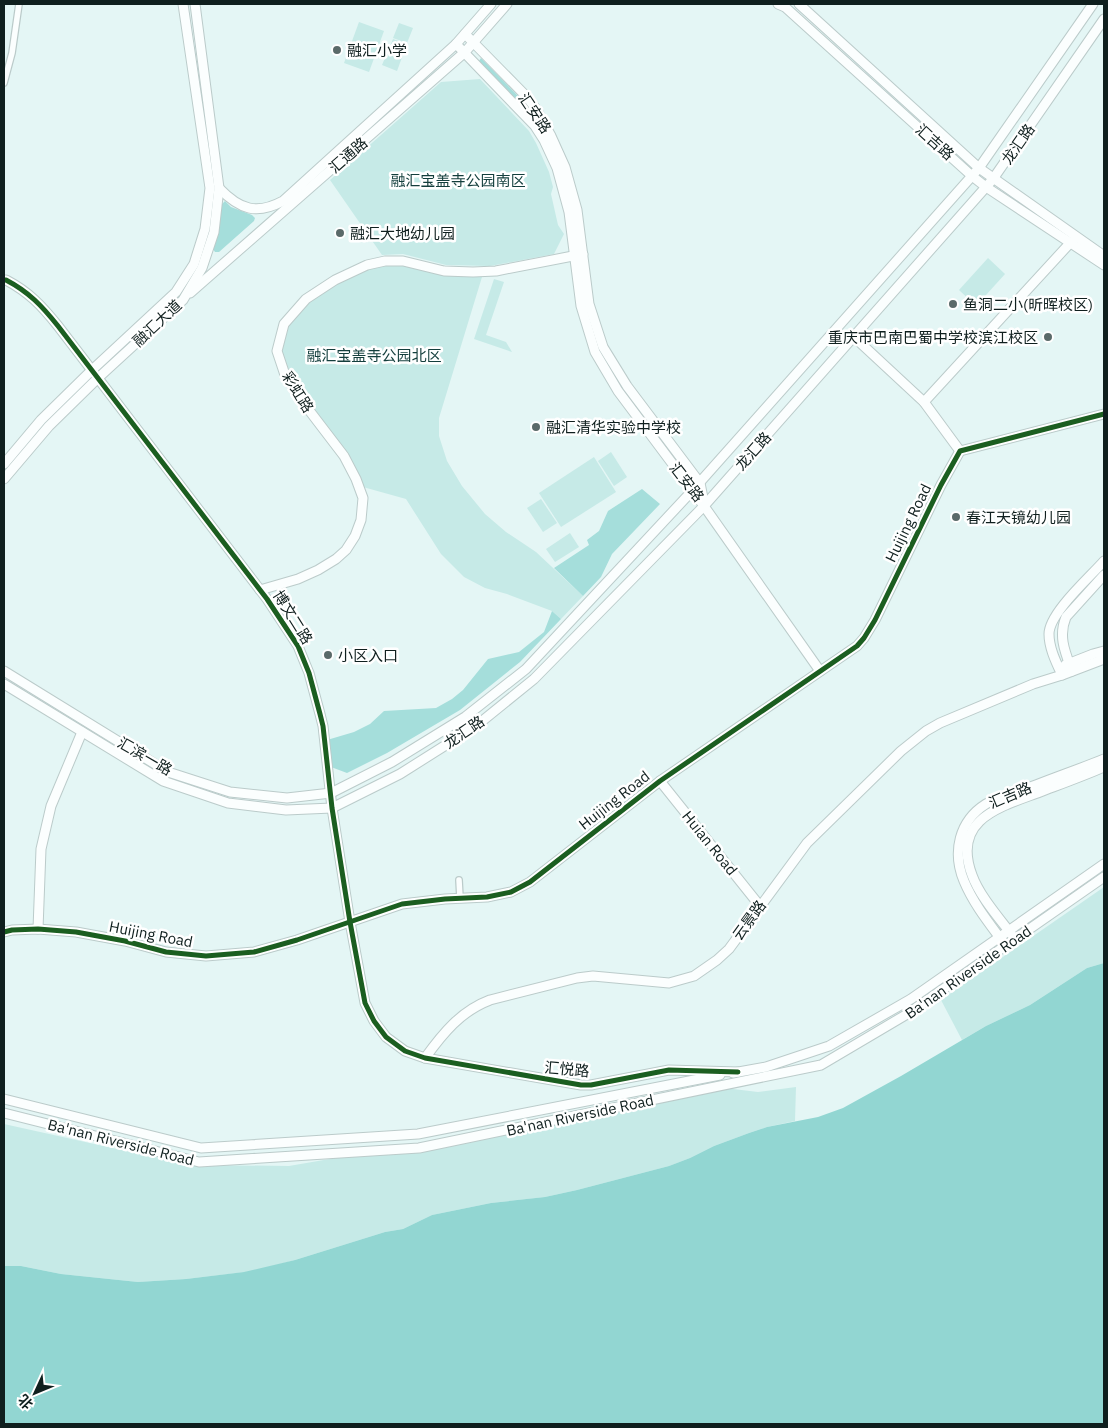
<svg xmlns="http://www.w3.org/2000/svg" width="1108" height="1428" font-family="'IBM Plex Sans','Noto Sans SC',sans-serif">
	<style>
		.green { fill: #c6eae7 }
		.forest { fill: #a5dedb }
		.water { fill: #92d6d2 }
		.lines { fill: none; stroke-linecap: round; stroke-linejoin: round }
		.street-casing { stroke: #bbcbca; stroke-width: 8 }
		.secondary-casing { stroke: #bbcbca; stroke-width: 11 }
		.primary-casing { stroke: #bbcbca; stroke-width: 11 }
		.street { stroke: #fbfefe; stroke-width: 5.5 }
		.secondary { stroke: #fbfefe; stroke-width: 9 }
		.primary { stroke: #fbfefe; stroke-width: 9 }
		.cycleway-casing { stroke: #fff; stroke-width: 8 }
		.cycleway { stroke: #1b5e20; stroke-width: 5 }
		.poi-dot { fill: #5a6a69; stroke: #fff; stroke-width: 2 }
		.labels { text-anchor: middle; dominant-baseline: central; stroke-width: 5; stroke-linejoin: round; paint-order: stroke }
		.poi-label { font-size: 15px; fill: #0f1f1e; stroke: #fff; text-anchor: start }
		.street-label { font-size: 15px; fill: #0f1f1e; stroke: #fff }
		.park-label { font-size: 15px; fill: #133e3c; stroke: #fff }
	</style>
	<rect width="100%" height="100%" fill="#e4f6f5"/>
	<g class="green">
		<path d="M359 22 384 31 369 72 344 63Z"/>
		<path d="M399 23 413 28 407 43 393 38Z"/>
		<path d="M393 39 407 44 397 71 382 65Z"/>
		<path d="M480 79 529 131 536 143 549 172 553 187 551 194 558 225 564 234 554 254 490 266 446 265 403 254 382 255 330 180 441 82Z"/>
		<path d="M988 258 1005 274 976 306 959 290Z"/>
		<path d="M384 264 402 265 443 275 482 277 439 418V436L447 461 462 486 485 514 506 532 536 552 583 596 561 619 552 611 507 594 485 588 464 577 441 554 406 499 363 487 288 375 281 352 287 326 308 302 337 283 367 269Z"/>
		<path d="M494 279 504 282 486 335 506 342 512 352 474 339Z"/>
		<path d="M611 452 627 477 614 486 598 461Z"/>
		<path d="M594 457 616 492 561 527 539 493Z"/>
		<path d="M541 499 557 523 543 532 527 508Z"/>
		<path d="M570 533 579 547 555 562 546 549Z"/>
		<path d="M1104 887V963L1087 968 1030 1005 986 1026 962 1040 941 1000Z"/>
		<path d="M796 1087 795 1121 767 1127 749 1133 714 1146 690 1158 669 1166 577 1190 545 1197 491 1203 432 1215 403 1229 385 1232 295 1260 254 1271 186 1279 138 1282 61 1274 21 1266H4V1124L135 1153 198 1165 289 1166 428 1142 725 1088 758 1092Z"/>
	</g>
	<g class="forest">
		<path d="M481 58 518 96 515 98 479 61Z"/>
		<path d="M225 201 231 207 252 215 255 218 254 221 219 252H215L213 249 218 232 222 204Z"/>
		<path d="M642 489 660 504 612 554 601 577 583 596 554 568 589 545 587 540 599 531 608 511Z"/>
		<path d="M552 611 561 619 520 662 460 710 387 753 347 773 331 767 327 740 354 732 370 724 384 711 436 708 452 699 463 690 488 659 519 652 544 632Z"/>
	</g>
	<path class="water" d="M1104 963V1424H4V1266H21L61 1274 138 1282 186 1279 244 1272 295 1260 385 1232 403 1229 432 1215 491 1203 545 1197 577 1190 669 1166 690 1158 714 1146 749 1133 767 1127 818 1117 843 1108 901 1076 986 1026 1030 1005 1087 968Z"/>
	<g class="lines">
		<defs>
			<g id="street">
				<path d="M4 83 12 53 19 4"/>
				<path d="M459 880 460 898"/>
			</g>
			<g id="secondary">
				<path d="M778 4 785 7 972 176 986 187 1104 265"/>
				<path d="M799 4 979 168 1104 256"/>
				<path d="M465 34 527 97 536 109 551 136 565 167 577 210 589 304 603 347 627 386 700 483 704 503"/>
				<path d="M456 44 535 126 544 140 557 168 569 212 581 306 595 352 618 391 704 506 820 671"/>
				<path d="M219 188C240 210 257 215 283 201L456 44 491 4"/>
				<path d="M4 280H6C29 292 42 306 58 326L267 599 298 646 309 673 320 714 323 726 332 808 350 922 365 1003 374 1021 386 1037 405 1051 425 1058 581 1085H591L669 1070 738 1072"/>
				<path d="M190 293 465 52 507 4"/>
				<path d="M854 337 924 402 960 451"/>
				<path d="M924 402 1071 242"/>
				<path d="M4 464 41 420 92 370 176 292 194 264 205 229 210 188 183 4"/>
				<path d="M4 479 49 426 98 378 183 300 202 268 214 232 219 188 195 4"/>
				<path d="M1104 561C1090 577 1049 613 1049 634 1049 648 1056 662 1062 675L1104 659"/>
				<path d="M260 590 298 579 318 570 336 559 346 550 355 536 361 520 363 498 356 479 344 456 302 401 285 375 277 351 284 324 306 299 335 280 367 265 385 261H403L444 271 473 272 496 271 583 254"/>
				<path d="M1065 665 1093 654 1104 651"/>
				<path d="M1072 671C1065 652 1058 636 1066 617L1104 575"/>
				<path d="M660 781 760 906"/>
				<path d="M38 929 41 849 51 806 82 732"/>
				<path d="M4 932 12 930 38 929 76 932 125 941 166 952 206 956 254 952 297 940 402 904 445 899 487 897 511 892 530 882 660 781 857 646 864 638 875 620 941 485 960 451 1104 414"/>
				<path d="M1012 935C999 918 979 895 972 875 951 819 1000 807 1040 792 1061 784 1083 776 1104 767"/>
				<path d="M1003 942C989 923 973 903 964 881 952 852 959 821 986 804 1001 795 1020 791 1036 785 1059 776 1082 768 1104 759"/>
				<path d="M425 1058C443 1033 461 1011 490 1000L577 978 593 976 669 983 694 976 717 960 729 949 807 843 901 751 926 731 940 723 1033 684 1062 675"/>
				<path d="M733 1073 766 1067 829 1046 911 999 1104 864"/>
				<path d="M4 1099 201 1148 418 1134 720 1075"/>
				<path d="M4 1113 199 1162 419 1148 821 1065 909 1013 1104 877"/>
			</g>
			<g id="primary">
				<path d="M4 671 168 772 230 792 287 798 331 793 392 762 465 717 526 669 692 491 979 168 1093 4"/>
				<path d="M4 684 163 781 228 803 286 810 332 808 400 774 476 726 534 679 704 506 993 179 1104 19"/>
			</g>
		</defs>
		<use href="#street" class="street-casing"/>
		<use href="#secondary" class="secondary-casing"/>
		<use href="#primary" class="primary-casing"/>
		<use href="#street" class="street"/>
		<use href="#secondary" class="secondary"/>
		<use href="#primary" class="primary"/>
		<defs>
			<g id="cycleway">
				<path d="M4 280H6C29 292 42 306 58 326L267 599 298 646 309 673 320 714 323 726 332 808 350 922 365 1003 374 1021 386 1037 405 1051 425 1058 581 1085H591L669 1070 738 1072"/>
				<path d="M4 932 12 930 38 929 76 932 125 941 166 952 206 956 254 952 297 940 402 904 445 899 487 897 511 892 530 882 660 781 857 646 864 638 875 620 941 485 960 451 1104 414"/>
			</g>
		</defs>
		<use href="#cycleway" class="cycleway-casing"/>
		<use href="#cycleway" class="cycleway"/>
	</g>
	<g class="poi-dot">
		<circle cx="337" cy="50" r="5"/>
		<circle cx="340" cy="233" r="5"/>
		<circle cx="953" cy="304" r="5"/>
		<circle cx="1048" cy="337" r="5"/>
		<circle cx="536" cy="427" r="5"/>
		<circle cx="956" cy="517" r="5"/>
		<circle cx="328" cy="655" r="5"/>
	</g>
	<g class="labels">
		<g class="poi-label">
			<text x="347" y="50">融汇小学</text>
			<text x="350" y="233">融汇大地幼儿园</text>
			<text x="963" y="304">鱼洞二小(昕晖校区)</text>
			<text x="1038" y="337" text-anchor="end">重庆市巴南巴蜀中学校滨江校区</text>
			<text x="546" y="427">融汇清华实验中学校</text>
			<text x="966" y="517">春江天镜幼儿园</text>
			<text x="338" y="655">小区入口</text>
		</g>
		<g class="street-label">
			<text transform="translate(535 113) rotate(56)">汇安路</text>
			<text transform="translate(935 142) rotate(42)">汇吉路</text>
			<text transform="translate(1018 144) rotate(-55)">龙汇路</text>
			<text transform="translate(348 155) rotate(-41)">汇通路</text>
			<text transform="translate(157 323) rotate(-43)">融汇大道</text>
			<text transform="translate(298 392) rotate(58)">彩虹路</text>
			<text transform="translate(753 451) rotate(-48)">龙汇路</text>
			<text transform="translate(687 482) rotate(52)">汇安路</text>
			<text transform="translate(908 523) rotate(-64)">Huijing Road</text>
			<text transform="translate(293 617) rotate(58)">博文二路</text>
			<text transform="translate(464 732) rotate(-34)">龙汇路</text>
			<text transform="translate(145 756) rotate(30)">汇滨一路</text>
			<text transform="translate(1010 795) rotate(-23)">汇吉路</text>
			<text transform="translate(614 800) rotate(-38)">Huijing Road</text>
			<text transform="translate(710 843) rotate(51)">Huian Road</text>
			<text transform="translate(749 920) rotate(-54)">云景路</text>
			<text transform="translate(151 934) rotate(11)">Huijing Road</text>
			<text transform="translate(968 972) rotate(-35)">Ba'nan Riverside Road</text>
			<text transform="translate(567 1069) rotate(5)">汇悦路</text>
			<text transform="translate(580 1115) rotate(-12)">Ba'nan Riverside Road</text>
			<text transform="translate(121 1142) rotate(14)">Ba'nan Riverside Road</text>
		</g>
		<g class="park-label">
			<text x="458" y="180">融汇宝盖寺公园南区</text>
			<text x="374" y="355">融汇宝盖寺公园北区</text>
		</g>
	</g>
	<rect width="1108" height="1428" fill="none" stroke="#0f1f1e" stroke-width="10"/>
	<g transform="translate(35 1393) rotate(226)" stroke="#ffffff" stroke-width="4" paint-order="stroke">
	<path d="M0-4L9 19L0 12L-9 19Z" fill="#0f1f1e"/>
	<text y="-8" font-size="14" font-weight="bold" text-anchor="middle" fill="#0f1f1e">北</text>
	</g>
</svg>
